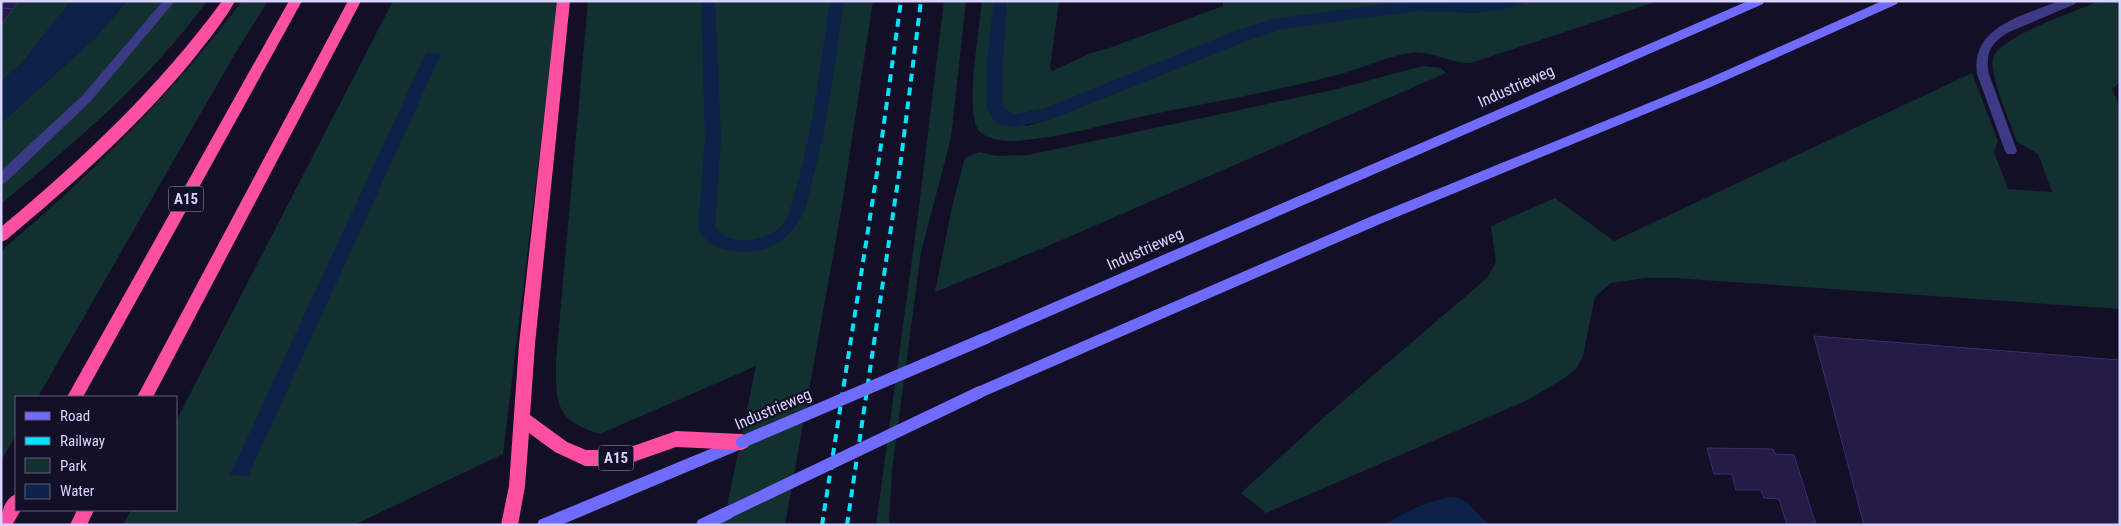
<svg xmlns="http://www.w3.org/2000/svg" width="2121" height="526" font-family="'Roboto Condensed',sans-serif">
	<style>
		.green { fill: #12302f; fill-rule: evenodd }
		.water { fill: #0c2248 }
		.building { fill: #241b47; stroke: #3b2d73 }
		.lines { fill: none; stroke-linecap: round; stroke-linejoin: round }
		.lane { fill: #3d3a85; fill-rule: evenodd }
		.secondary { fill: #6f6bff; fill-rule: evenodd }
		.highway { fill: #ff4fa3; fill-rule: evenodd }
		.rail { stroke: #00e5ff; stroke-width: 4; stroke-dasharray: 8 6; stroke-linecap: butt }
		.secondary-bridge { stroke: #6f6bff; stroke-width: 12 }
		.labels { text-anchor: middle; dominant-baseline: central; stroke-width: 4.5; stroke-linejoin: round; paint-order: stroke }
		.shield { fill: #130f26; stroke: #9e99be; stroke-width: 1 }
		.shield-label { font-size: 15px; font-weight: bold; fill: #d9d4ff }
		.street-label { font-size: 16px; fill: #d9d4ff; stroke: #130f26 }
	</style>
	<rect width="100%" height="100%" fill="#130f26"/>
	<g class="green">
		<path d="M16 1H71L21 64 1 81V23Z"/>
		<path d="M127 1H207C150 80 75 142 1 204V123L95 38Z"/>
		<path d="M242 1H268L233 57 38 397H16V435L1 461V251C90 176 172 94 242 1Z"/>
		<path d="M393 1H558L503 454 354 525H123L131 510H176V421Z"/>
		<path d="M588 1H873L841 211 785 525H723L756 366 600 434C554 420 556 403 556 360Z"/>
		<path d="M944 1H966L951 138 921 252 892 470 889 525H876L918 215Z"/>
		<path d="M982 1H1059L1050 68 1052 71 1091 53 1109 48 1223 6V1H1658L1471 63C1451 64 1434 51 1412 53 1386 56 1359 70 1333 76 1271 92 1207 103 1144 116 1102 125 1058 138 1015 141 1003 141 987 140 979 131 964 114 980 26 982 1ZM1260 35 1051 119 1026 126 1006 110 1015 115 1046 108Z"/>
		<path d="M2100 1H2120V82L2112 89 2120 108V309L1674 278H1645L1611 283 1595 297 1583 356 1576 369 1566 377 1528 400 1266 513 1241 493 1322 419 1487 278 1496 262 1491 226 1555 198 1614 241 1972 73 1998 141 1994 152 2008 189 2052 192 2038 154 2017 142C2011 124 1989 75 1993 58 1998 37 2079 10 2100 1Z"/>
		<path d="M1423 66 1441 68 1446 73 1048 246 935 292 952 207 964 161 967 157 979 152 997 156 1028 155 1337 89Z"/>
	</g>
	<g class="water">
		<path d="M71 1H127L95 38 1 123V81L21 64Z"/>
		<path d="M701 1H715L721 137 715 227C720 233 727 238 734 239 752 243 779 235 787 218 792 208 794 195 797 185 814 125 821 62 830 1H844C835 60 829 120 813 177 809 192 807 208 799 221 788 241 765 253 742 252 721 250 708 247 698 228L705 140Z"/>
		<path d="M994 1H1007L1003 61 1002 102 1006 110 1015 115 1046 108 1235 31 1274 19 1393 3 1531 1 1500 10 1475 13 1417 11 1282 29 1244 42 1051 119 1015 127 1001 125 995 122 987 108V59Z"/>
		<path d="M426 53 441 54 248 476 230 475Z"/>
		<path d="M1455 497 1467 502 1489 525H1382C1405 513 1429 499 1455 497Z"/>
	</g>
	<g class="building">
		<path d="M5 1H19L13 9 1 8Z"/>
		<path d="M1 8 13 9 3 23H1Z"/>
		<path d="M1814 336 2120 360V525H1864Z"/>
		<path d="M1707 448 1773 449 1775 454 1794 455 1816 525H1787L1779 499 1764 498 1761 490H1736L1732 474H1714Z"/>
	</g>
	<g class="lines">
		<g class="lane">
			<path d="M163 1H175L91 101 5 183 1 184V171L83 95Z"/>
			<path d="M2059 1H2076L2075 4 2007 33C1990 44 1985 54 1989 74L2017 151 2015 154H2007L2005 151 1977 74C1970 26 2025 15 2059 1Z"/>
		</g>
		<g class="secondary">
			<path d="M1748 1H1764L1763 4 991 342 986 344 981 342 980 338 981 334Z"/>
			<path d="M1882 1H1898L1897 4 1713 86 1380 224 985 396 980 398 975 396 973 392 975 388 1372 216 1705 80Z"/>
			<path d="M739 437 744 438 746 443 744 448 561 525H537L539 520Z"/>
			<path d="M727 506 732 508 734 513 732 518 718 525H696L698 520Z"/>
		</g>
		<g class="highway">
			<path d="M222 1H235C224 21 209 39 195 57 140 125 73 184 6 240L1 242V227C83 159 159 87 222 1Z"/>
			<path d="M289 1H302L83 397H67Z"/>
			<path d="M348 1H361L153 397H137Z"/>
			<path d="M557 1H570L535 344 530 415 567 442 586 450H622L676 431 742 434 748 437 750 442 748 447 742 450 676 447 622 466H585L555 452 529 433 525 486 518 525H501L509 486 519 344Z"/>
			<path d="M16 494V510H21L12 525H1C1 513 4 499 16 494Z"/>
			<path d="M77 510H94L87 525H70Z"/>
		</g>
		<g class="rail">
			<path d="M822 525 878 166 901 1"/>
			<path d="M847 525 900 167 921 1"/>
		</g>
		<g class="secondary-bridge">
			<path d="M742 442 986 338"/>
			<path d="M727 513 980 392"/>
		</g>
	</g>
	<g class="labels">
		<g class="shield">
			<rect x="168.5" y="186.5" width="35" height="25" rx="4"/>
			<rect x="598.5" y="445.5" width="35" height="25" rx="4"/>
		</g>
		<g class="shield-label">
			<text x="186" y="199">A15</text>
			<text x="616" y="458">A15</text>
		</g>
		<g class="street-label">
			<text transform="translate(1516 86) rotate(-24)">Industrieweg</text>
			<text transform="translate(1145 249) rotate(-24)">Industrieweg</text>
			<text transform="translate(773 409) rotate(-23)">Industrieweg</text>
		</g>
	</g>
	<rect width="2121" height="526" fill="none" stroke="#d9d4ff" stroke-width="5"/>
	<rect x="15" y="396" width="162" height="115" fill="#130f26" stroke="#625e7d"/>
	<rect x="25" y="412" width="25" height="8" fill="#6f6bff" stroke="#625e7d"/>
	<text x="60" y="421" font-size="15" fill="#d9d4ff">Road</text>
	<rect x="25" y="437" width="25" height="8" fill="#00e5ff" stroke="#625e7d"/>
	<text x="60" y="446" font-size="15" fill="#d9d4ff">Railway</text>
	<rect x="25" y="458" width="25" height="15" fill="#12302f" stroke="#625e7d"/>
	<text x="60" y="471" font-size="15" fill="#d9d4ff">Park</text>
	<rect x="25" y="484" width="25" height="15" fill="#0c2248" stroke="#625e7d"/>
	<text x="60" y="496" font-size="15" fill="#d9d4ff">Water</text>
</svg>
